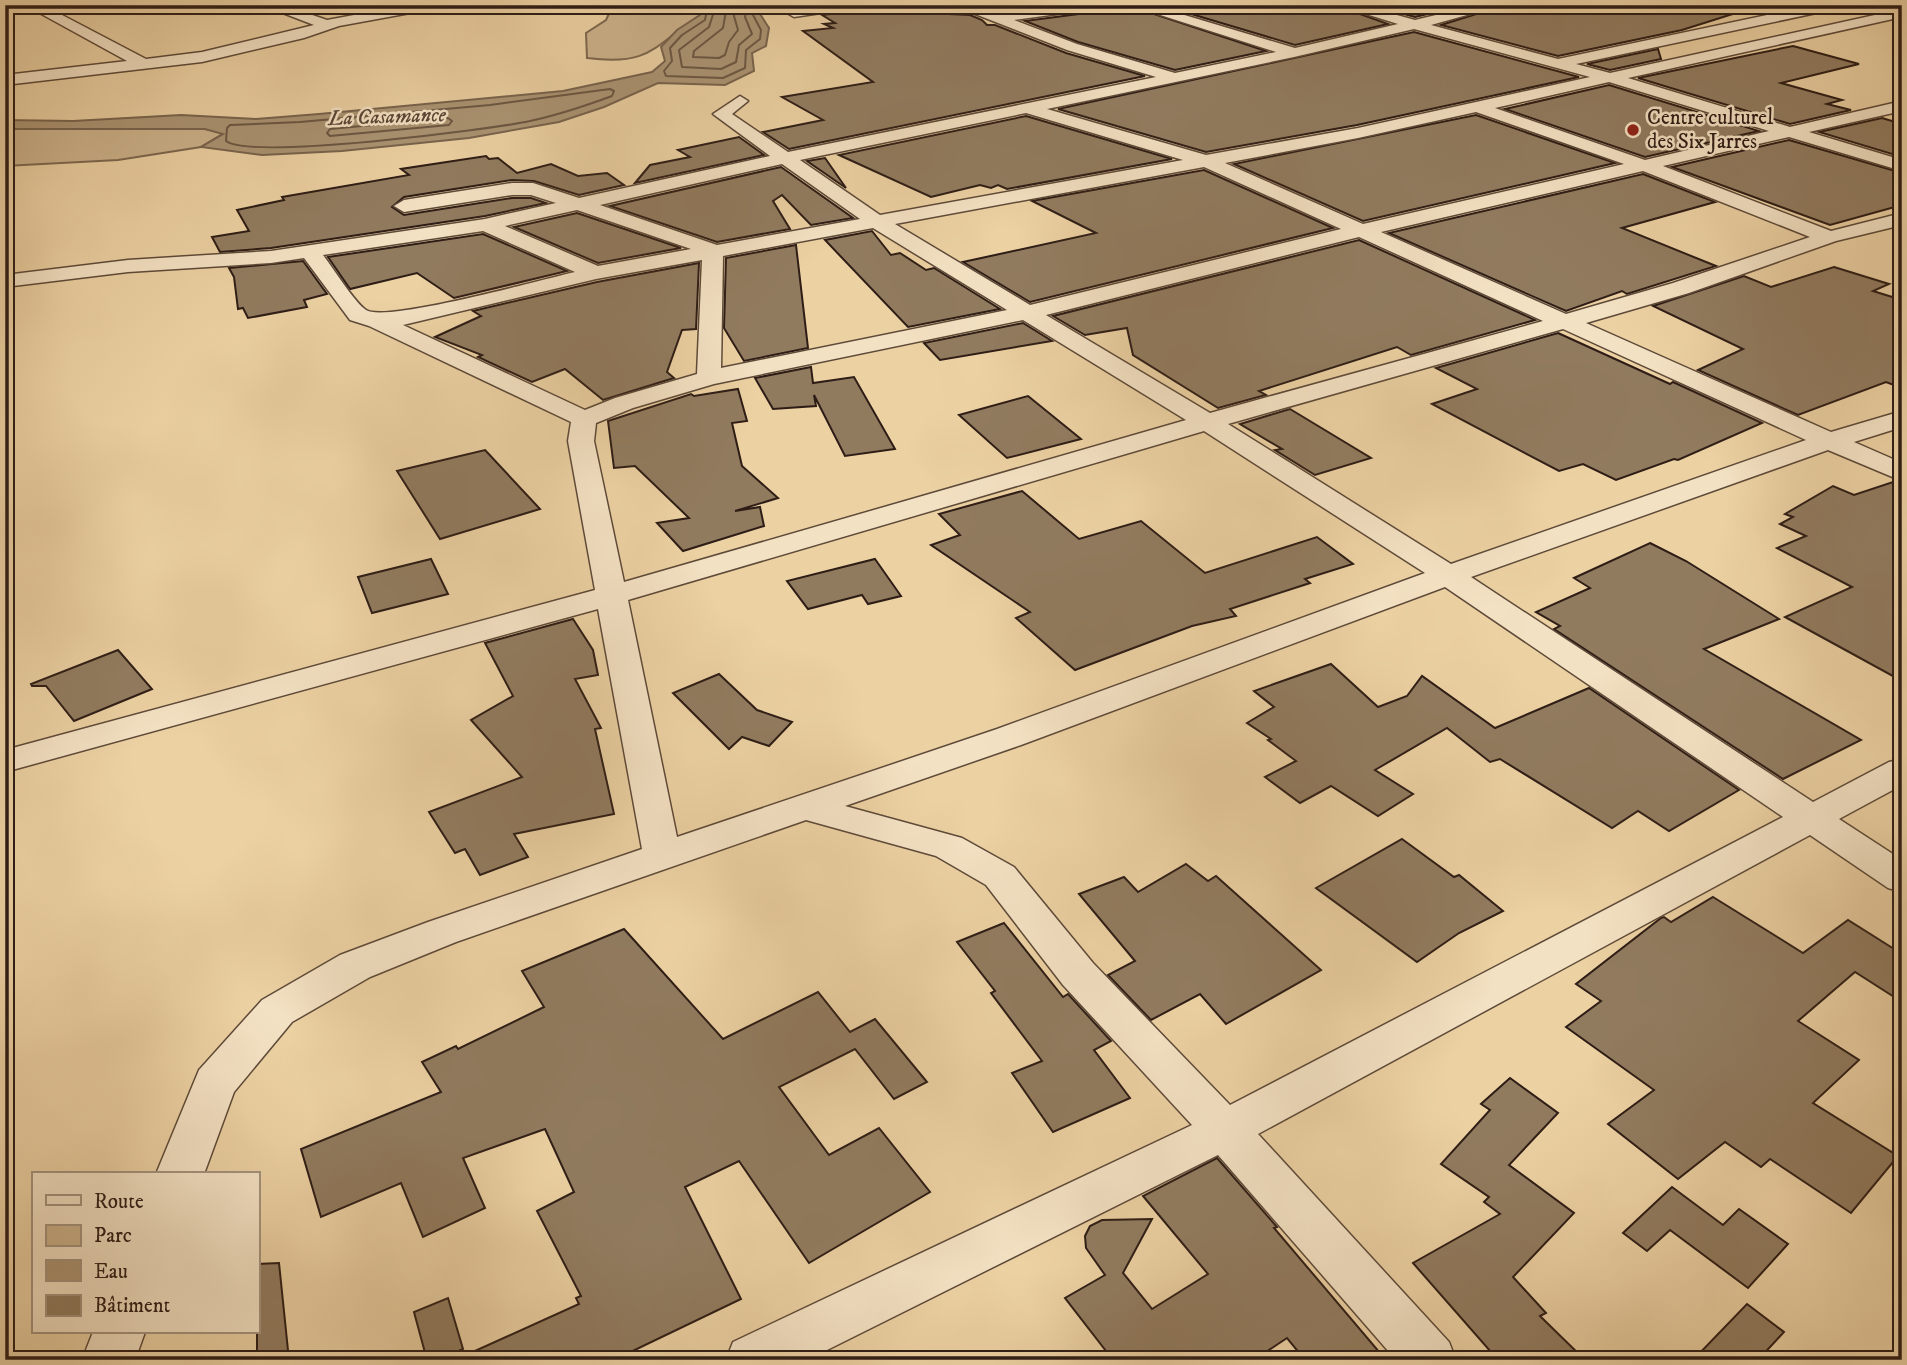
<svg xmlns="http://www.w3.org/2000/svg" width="1907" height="1365" font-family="'IM FELL DW Pica',serif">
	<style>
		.green { fill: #ccb28b; stroke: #7d6850; stroke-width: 2 }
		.water { fill: #ab9473; stroke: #79644e; stroke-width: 2 }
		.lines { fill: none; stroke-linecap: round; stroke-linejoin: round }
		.shore { stroke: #6c5844; stroke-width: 2 }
		.building { fill: #917b5f; stroke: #2e1d16; stroke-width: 2 }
		.street-casing { stroke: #5e4a39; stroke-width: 3 }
		.street { fill: #f3e1c3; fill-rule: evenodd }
		.poi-dot { fill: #8f2418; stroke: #f3e1c3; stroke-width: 2.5 }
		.labels { text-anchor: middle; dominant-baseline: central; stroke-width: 5; stroke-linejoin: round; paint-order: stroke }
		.far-water-label { font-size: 21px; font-style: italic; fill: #5a4737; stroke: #f3e1c3 }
		.far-poi-label { font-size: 21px; fill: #2e1d16; stroke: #f3e1c3; text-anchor: start }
	</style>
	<rect width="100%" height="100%" fill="#ecd1a3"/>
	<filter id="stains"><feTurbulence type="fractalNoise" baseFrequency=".00286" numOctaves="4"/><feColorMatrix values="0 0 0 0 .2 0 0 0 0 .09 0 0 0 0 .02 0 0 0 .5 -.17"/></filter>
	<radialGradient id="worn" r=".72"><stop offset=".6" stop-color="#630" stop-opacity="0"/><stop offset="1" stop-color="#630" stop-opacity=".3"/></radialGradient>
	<g class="green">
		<path d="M613 5H701L700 15C652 47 651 66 587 58L586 33 606 20Z"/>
		<path d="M5 129H205L224 133 201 147 118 160 5 166Z"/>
	</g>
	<path class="water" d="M701 5H759L767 8 760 14 769 28 766 46 752 53 754 71 725 85 658 83 604 107 559 122 469 138 342 151 262 155 201 147 223 134 205 129H5V120L73 121 181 115 256 119 319 114 563 91 652 72 665 61 661 47 677 30 700 15Z"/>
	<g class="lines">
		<g class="shore">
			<path d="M708 5 705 20 682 35 670 48 672 61 664 71 666 76 723 78 745 68 746 50 760 39 761 30 753 15 760 5"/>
			<path d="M716 5 709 27 679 50 682 67 721 69 736 62 739 45 752 34 745 17 747 5"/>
			<path d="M727 5 723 28 694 51 693 57 719 58 725 55 729 42 738 30 734 16 736 5"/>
			<path d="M610 89 614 91 612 96C585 106 558 115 530 121 488 130 252 160 226 141L227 128 230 125 300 122 490 105Z"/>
			<path d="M448 118 452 121 449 125 330 136 327 133 330 129Z"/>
		</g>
	</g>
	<g class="building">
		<path d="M858 5H949V14L970 15 982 20 987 25H995L1066 53 1145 76 789 149 763 132 823 120 782 97 873 82 803 31 833 28 824 24 835 23 822 15 848 12Z"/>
		<path d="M1104 5H1127L1266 51 1175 70 1078 42 1025 21 1094 12Z"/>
		<path d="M1161 5H1335L1388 24 1295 45Z"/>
		<path d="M1371 5H1466L1415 17Z"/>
		<path d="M1505 5H1738L1739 12 1682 30 1558 56 1441 25Z"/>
		<path d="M1414 32 1579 77 1357 125 1206 152 1058 109Z"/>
		<path d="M1793 46 1859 64 1781 83 1842 100 1827 104 1851 110 1790 124 1638 78Z"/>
		<path d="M1658 49 1661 59 1610 70 1587 64Z"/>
		<path d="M1609 85 1759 131 1645 157 1505 109Z"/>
		<path d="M1476 115 1615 163 1363 221 1234 164Z"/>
		<path d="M1026 116 1172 159 1007 189 998 185 991 188 980 185 931 197 839 155Z"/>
		<path d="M1882 118 1902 124V157L1819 132Z"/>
		<path d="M739 137 764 155 635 183 650 165 690 157 678 150Z"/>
		<path d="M1789 140 1902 173V205L1830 225 1672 167Z"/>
		<path d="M486 156 489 159 498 158 517 173 551 164 578 176 607 173 624 185 579 195 534 181 512 180 404 197 392 207 404 215 512 198H531L546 203 485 216 271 248 220 252 212 237 249 231 237 210 284 200 282 197 409 175 401 169Z"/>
		<path d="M825 158 846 188 807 161Z"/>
		<path d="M781 167 853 218 811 225 782 195 773 201 790 229 717 242 610 206Z"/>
		<path d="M1204 170 1333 228 1030 302 963 262 1096 233 1032 201Z"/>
		<path d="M1643 174 1715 202 1622 228 1716 266 1627 294 1622 291 1566 311 1389 233Z"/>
		<path d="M577 213 681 248 598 263 514 227Z"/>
		<path d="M872 231 891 255 900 253 926 270 934 268 1000 309 908 327 825 240Z"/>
		<path d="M483 234 567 271 454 298 417 273 350 289 328 257Z"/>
		<path d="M1359 240 1535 320 1411 355 1397 347 1259 391 1266 395 1218 408 1133 355 1127 328 1085 335 1053 316Z"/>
		<path d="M796 245 808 348 744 361 724 328 726 258Z"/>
		<path d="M303 261 327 294 304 300 307 307 248 318 243 308 238 309 234 277 229 268Z"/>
		<path d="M699 263 696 329 682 330 667 372 674 378 603 400 565 369 532 382 478 357 482 355 435 337 481 316 473 311 597 282Z"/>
		<path d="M1834 267 1889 284 1873 291 1902 300V388L1886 382 1798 415 1698 370 1743 349 1653 306 1744 276 1771 287Z"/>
		<path d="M1023 323 1052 341 940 360 924 343Z"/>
		<path d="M1558 333 1670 384 1673 382 1762 423 1678 460 1674 459 1616 480 1583 464 1559 471 1432 404 1477 389 1436 368Z"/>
		<path d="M811 367 813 383 854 377 895 449 845 456 814 395 816 406 773 409 755 378Z"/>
		<path d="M738 389 747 421 732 423 742 466 778 498 735 511 760 507 764 526 683 551 657 523 689 518 635 466 614 468 608 421 691 394 694 396Z"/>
		<path d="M1028 396 1081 439 1007 458 959 415Z"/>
		<path d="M1290 409 1371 458 1315 475 1275 450 1282 449 1240 424Z"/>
		<path d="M485 450 540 509 440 539 397 471Z"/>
		<path d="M1896 481 1902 483V681L1785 617 1852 587 1777 548 1806 536 1780 524 1793 517 1785 514 1833 486 1854 495Z"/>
		<path d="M1022 491 1079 539 1141 521 1205 573 1317 537 1353 564 1305 579 1310 583 1230 609 1236 616 1192 626 1075 670 1016 618 1030 612 931 545 960 535 939 514Z"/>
		<path d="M1650 543 1686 561 1779 619 1704 649 1861 740 1783 779 1554 629 1560 626 1536 612 1590 588 1574 578Z"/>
		<path d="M431 559 448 594 372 613 358 577Z"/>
		<path d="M875 559 901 596 868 604 862 595 808 609 787 581Z"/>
		<path d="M573 619 593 650 598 675 575 679 601 728 595 729 614 814 514 834 528 857 480 875 465 849 455 853 429 812 522 777 471 720 513 696 485 643Z"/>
		<path d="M118 650 152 689 74 721 46 686H32L31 684Z"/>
		<path d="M1331 664 1378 707 1407 696 1422 676 1495 728 1589 688 1739 790 1669 831 1638 811 1612 828 1500 759 1490 762 1447 728 1375 770 1413 794 1378 816 1331 786 1300 803 1265 777 1296 761 1268 740 1271 739 1247 723 1274 707 1254 691Z"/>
		<path d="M719 674 757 710 792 722 769 746 742 737 729 749 673 693Z"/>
		<path d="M1402 839 1454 877 1459 875 1503 911 1459 933 1417 962 1316 888Z"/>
		<path d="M1186 864 1208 881 1216 876 1321 970 1226 1024 1200 994 1151 1020 1108 975 1135 961 1079 894 1124 877 1138 892Z"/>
		<path d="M1713 897 1803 953 1848 920 1902 954V1002L1855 972 1798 1021 1859 1060 1813 1103 1898 1156 1851 1213 1770 1159 1761 1167 1725 1142 1678 1179 1608 1124 1654 1090 1566 1027 1601 1001 1576 984 1661 918 1664 917 1671 922Z"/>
		<path d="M1004 923 1063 997 1068 994 1111 1041 1094 1050 1130 1098 1053 1132 1012 1073 1042 1061 991 993 995 991 957 942Z"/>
		<path d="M624 929 723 1039 818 992 850 1032 875 1019 927 1082 894 1099 855 1049 779 1087 829 1155 879 1128 930 1192 809 1263 739 1161 685 1187 741 1299 614 1360H455L579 1304 576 1298 581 1296 537 1211 574 1192 545 1129 463 1158 485 1208 423 1237 401 1183 321 1217 301 1149 441 1092 422 1062 456 1046 458 1049 544 1007 522 971Z"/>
		<path d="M1510 1078 1558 1113 1509 1165 1574 1213 1513 1277 1546 1313 1540 1316 1585 1360H1498L1413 1263 1500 1214 1484 1202 1489 1197 1441 1164 1490 1110 1481 1104Z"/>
		<path d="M1217 1158 1277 1227 1274 1228 1386 1360H1305L1287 1338 1254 1360H1113L1065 1298 1105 1275 1086 1248 1085 1236 1090 1226 1102 1220 1152 1219 1123 1273 1152 1309 1208 1274 1143 1196Z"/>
		<path d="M1672 1187 1723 1225 1739 1209 1788 1244 1748 1288 1670 1230 1647 1251 1623 1233Z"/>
		<path d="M279 1263 289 1360H257V1264Z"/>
		<path d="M448 1298 463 1349 438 1360H427L414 1312Z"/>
		<path d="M1747 1304 1784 1332 1758 1360H1693Z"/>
	</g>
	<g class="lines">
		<defs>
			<g id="street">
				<path d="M25 5H43L146 59 202 52 314 25 262 5H283L327 20 408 5H439L432 9 339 26 304 38 202 62 5 85V75L127 61Z"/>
				<path d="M819 5H855L848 9 794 17 787 13 794 9Z"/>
				<path d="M952 5H972L998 15 1063 5H1101L1094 9 1014 20 1077 44 1175 73 1276 52 1129 5H1151L1295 48 1398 24 1337 5H1360L1415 20 1478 5H1503L1431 25 1558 59 1814 5H1842L1835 9 1576 64 1610 73 1902 9V17L1628 78 1790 127 1902 101V111L1809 132 1902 160V171L1789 137 1663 166 1831 231 1902 213V225L1836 241 1689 293 1586 323 1831 432 1902 411V427L1854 442 1902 463V481L1828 450 1471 577 1813 802 1889 762 1902 759V785L1839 819 1902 860V892L1888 888 1810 835 1258 1134 1449 1342 1456 1360H1396L1218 1155 807 1360H726L733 1342 1192 1125 1063 985 986 885 936 856 806 820 456 942 370 977 292 1022 234 1092 204 1174H156L199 1070 262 1000 340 955 428 922 642 849 598 609 5 772V750L595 590 568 441 571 422 369 326 350 320 304 258 271 263 128 272 5 287V275L128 260 271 251 485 219 556 203 531 195H512L404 212 394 206 404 200 512 183H533L579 198 770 156 713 114 740 96 748 101 732 114 788 152 1156 77 1067 50ZM1414 29 1590 77 1358 128 1206 155 1047 109 1294 57ZM1609 82 1769 131 1645 160 1495 108ZM1476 112 1624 164 1363 224 1225 163 1358 138ZM1026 113 1183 160 880 215 800 160ZM782 164 860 219 717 245 600 205ZM1204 167 1341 229 1030 305 895 224ZM1643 171 1810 237 1673 283 1566 314 1381 232ZM577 210 691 249 598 266 505 226ZM873 228 1007 310 721 368 723 256ZM483 231 575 272C544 279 385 323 366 310 355 303 333 268 323 255ZM1359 237 1543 321 1210 413 1046 315ZM702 260 697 374 615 398 585 410 403 325 596 279ZM1023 320 1186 420 624 582 594 441 596 423 633 408 714 384ZM1563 329 1806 440 1451 564 1228 424ZM1204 431 1425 573 997 729 677 837 628 600ZM1445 587 1783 817 1230 1105 1093 963 1014 867 962 838 845 806 1021 745Z"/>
				<path d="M93 1332H145L135 1360H82Z"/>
			</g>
		</defs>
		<use href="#street" class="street-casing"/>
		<use href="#street" class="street"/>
	</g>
	<circle class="poi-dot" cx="1633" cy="130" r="7"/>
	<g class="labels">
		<g class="far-water-label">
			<text transform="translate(387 117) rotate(-2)">La Casamance</text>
		</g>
		<g class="far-poi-label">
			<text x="1647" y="118">Centre culturel<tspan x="1647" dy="24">des Six Jarres</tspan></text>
		</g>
	</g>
	<rect width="1907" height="1365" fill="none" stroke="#ecd1a3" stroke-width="28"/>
	<rect x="7" y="7" width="1893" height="1351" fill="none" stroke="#2e1d16" stroke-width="3.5"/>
	<rect x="14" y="14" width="1879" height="1337" fill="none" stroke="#2e1d16" stroke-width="2"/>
	<rect x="32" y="1172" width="228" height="161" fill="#f3e1c3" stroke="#a4937e" stroke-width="2"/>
	<rect x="46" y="1195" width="35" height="10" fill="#f3e1c3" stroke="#a4937e" stroke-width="2"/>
	<text x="94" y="1208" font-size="21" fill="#2e1d16">Route</text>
	<rect x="46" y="1225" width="35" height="21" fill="#ccb28b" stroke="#a4937e" stroke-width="2"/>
	<text x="94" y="1242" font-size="21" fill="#2e1d16">Parc</text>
	<rect x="46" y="1260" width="35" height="21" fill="#ab9473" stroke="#a4937e" stroke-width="2"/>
	<text x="94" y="1278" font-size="21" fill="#2e1d16">Eau</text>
	<rect x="46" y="1295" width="35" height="21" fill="#917b5f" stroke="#a4937e" stroke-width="2"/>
	<text x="94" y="1312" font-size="21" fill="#2e1d16">Bâtiment</text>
	<rect width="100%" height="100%" filter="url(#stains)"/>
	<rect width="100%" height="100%" fill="url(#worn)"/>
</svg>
